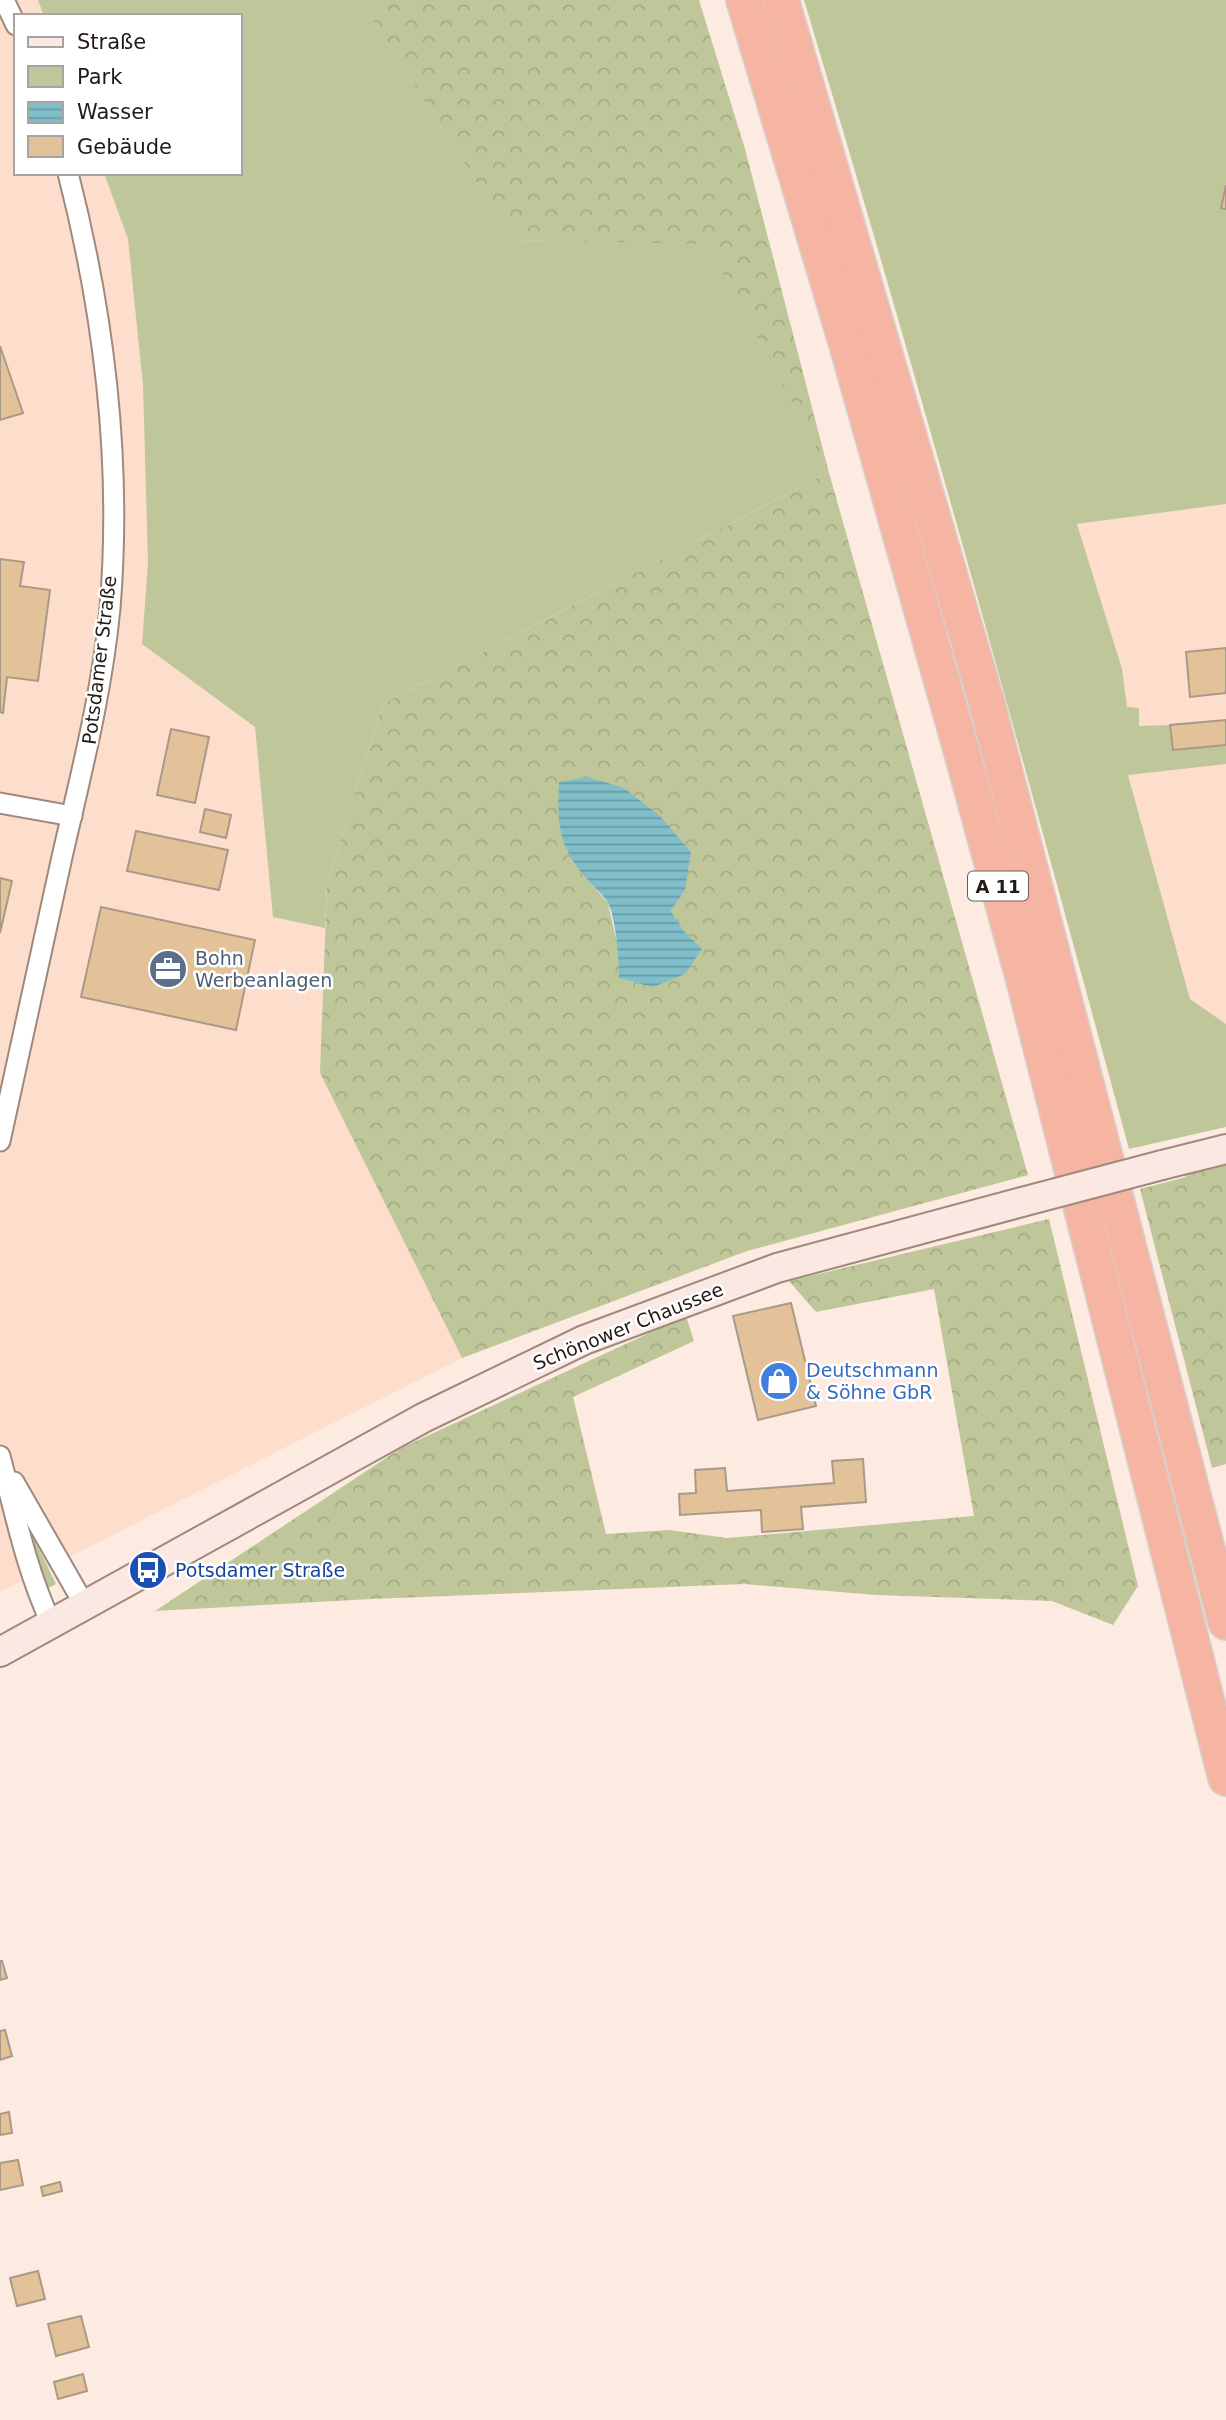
<svg xmlns="http://www.w3.org/2000/svg" width="1226" height="2420" font-family="'DejaVu Sans',sans-serif">
	<style>
		.built { fill: #fddecd; fill-rule: evenodd }
		.green { fill: #bfc79a }
		.forest { fill: url(#forest-crowns); fill-rule: evenodd }
		.water { fill: url(#water-rules) }
		.building { fill: #e3c299; stroke: #a99a88; stroke-width: 2 }
		.lines { fill: none; stroke-linecap: round; stroke-linejoin: round }
		.street-casing { stroke: #9f897d; stroke-width: 23 }
		.secondary-casing { stroke: #9f897d; stroke-width: 32 }
		.highway-casing { stroke: #d3d1d0; stroke-width: 38 }
		.street { stroke: #fff; stroke-width: 19 }
		.secondary { stroke: #fce8e3; stroke-width: 28 }
		.highway { stroke: #f6b4a2; stroke-width: 35 }
		.secondary-bridge-casing { stroke: #9f897d; stroke-width: 32; stroke-linecap: butt }
		.secondary-bridge { stroke: #fce8e3; stroke-width: 28 }
		.labels { text-anchor: middle; dominant-baseline: central; stroke-width: 5; stroke-linejoin: round; paint-order: stroke }
		.shield { fill: #fff; stroke: #645f5c; stroke-width: 2 }
		.shield-label { font-size: 18px; font-weight: bold; fill: #221a16 }
		.street-label { font-size: 19px; fill: #221a16; stroke: #fff }
		.service-label { font-size: 19px; fill: #4e5e75; stroke: #fff; text-anchor: start }
		.shop-label { font-size: 19px; fill: #366cbe; stroke: #fff; text-anchor: start }
		.transit-label { font-size: 19px; fill: #164399; stroke: #fff; text-anchor: start }
	</style>
	<defs>
		<pattern id="forest-crowns" width="20" height="18" patternUnits="userSpaceOnUse" patternTransform="scale(1.75)"><rect width="20" height="18" fill="#bfc79a"/><path d="M2 6a3 3 0 1 1 6 0M12 15a3 3 0 1 1 6 0" fill="none" stroke="#a4aa84"/></pattern>
		<pattern id="water-rules" width="6" height="5" patternUnits="userSpaceOnUse" patternTransform="scale(1.75)"><rect width="6" height="5" fill="#80bfca"/><path d="M0 2.5h6" fill="none" stroke="#689aa3"/></pattern>
	</defs>
	<rect width="100%" height="100%" fill="#fdeae0"/>
	<g class="built">
		<path d="M0 0H632L829 472 382 704 320 1073 462 1358 0 1592ZM16 16H240V173H16Z"/>
		<path d="M1226 504V1080L1190 999 1128 774 1077 524Z"/>
	</g>
	<g class="green">
		<path d="M38 0H360L513 240 707 243 829 472 383 704 327 884 325 928 273 917 255 727 142 644 148 563 143 385 128 239 104 173H240V16H44Z"/>
		<path d="M804 0H1226V504L1077 524 1122 669 1127 707 1139 708V726L1170 725 1173 750 1226 745V764L1128 775 1190 999 1226 1024V1127L1129 1149C1025 765 919 381 804 0Z"/>
		<path d="M34 1539 56 1584 45 1590 33 1541Z"/>
	</g>
	<g class="forest">
		<path d="M360 0H699L745 149 829 473 1028 1175 747 1251 462 1358 320 1073 327 884 383 704 829 472 707 244 513 240ZM585 877 685 890 671 911 684 931 701 949 619 978V951L608 903Z"/>
		<path d="M1226 1160V1464L1212 1468 1140 1189 1186 1177 1183 1171Z"/>
		<path d="M1049 1219 1138 1586 1113 1625 1052 1601 876 1595 744 1584 371 1599 155 1611 401 1448 686 1316 694 1341 573 1397 606 1534 669 1530 727 1538 974 1516 934 1289 816 1312 789 1281Z"/>
	</g>
	<path class="water" d="M588 777 624 788 660 816 691 852 685 890 671 911 684 931 702 949 685 974 653 987 619 978C619 960 616 919 608 903 603 894 592 886 586 878 558 846 557 823 559 782Z"/>
	<g class="building">
		<path d="M1226 185V209L1221 208Z"/>
		<path d="M0 346 23 413 0 420Z"/>
		<path d="M0 559 24 562 20 586 50 590 38 681 7 677 3 713 0 712Z"/>
		<path d="M1226 648V693L1190 697 1186 652Z"/>
		<path d="M1226 720V745L1173 750 1170 725Z"/>
		<path d="M171 729 209 737 195 803 157 795Z"/>
		<path d="M205 809 231 815 226 838 200 832Z"/>
		<path d="M136 831 228 850 219 890 127 871Z"/>
		<path d="M0 878 12 881 0 933Z"/>
		<path d="M101 907 255 940 236 1030 81 997Z"/>
		<path d="M791 1303 816 1406 758 1420 733 1316Z"/>
		<path d="M863 1459 866 1502 801 1507 803 1529 762 1532 761 1510 680 1515 679 1494 696 1493 695 1470 725 1468 727 1491 834 1483 832 1461Z"/>
		<path d="M0 1961H2L7 1978 0 1980Z"/>
		<path d="M5 2030 12 2056 0 2060V2031Z"/>
		<path d="M9 2112 12 2133 0 2135V2114Z"/>
		<path d="M18 2160 23 2185 0 2190V2163Z"/>
		<path d="M60 2182 62 2191 43 2196 41 2187Z"/>
		<path d="M38 2271 45 2299 17 2306 10 2278Z"/>
		<path d="M81 2316 89 2347 56 2356 48 2324Z"/>
		<path d="M83 2374 87 2391 58 2399 54 2382Z"/>
	</g>
	<g class="lines">
		<defs>
			<g id="street">
				<path d="M4 0 16 25"/>
				<path d="M0 803 72 816"/>
				<path d="M0 1141C21 1046 41 951 62 857 81 774 102 693 110 608 122 463 104 314 68 173"/>
				<path d="M0 1456C15 1513 26 1569 51 1623"/>
				<path d="M14 1482 84 1604"/>
			</g>
			<g id="secondary">
				<path d="M1162 1165 1226 1149"/>
				<path d="M0 1652 423 1418 584 1340 777 1268 1022 1202"/>
			</g>
			<g id="highway">
				<path d="M744 0 846 341 966 767 1025 984 1226 1778"/>
				<path d="M781 0 986 700 1226 1622"/>
			</g>
		</defs>
		<use href="#street" class="street-casing"/>
		<use href="#secondary" class="secondary-casing"/>
		<use href="#highway" class="highway-casing"/>
		<use href="#street" class="street"/>
		<use href="#secondary" class="secondary"/>
		<use href="#highway" class="highway"/>
		<defs>
			<path id="secondary-bridge" d="M1022 1202 1162 1165"/>
		</defs>
		<use href="#secondary-bridge" class="secondary-bridge-casing"/>
		<use href="#secondary-bridge" class="secondary-bridge"/>
	</g>
	<defs>
		<symbol id="office-disc" viewBox="-11 -11 22 22"><circle r="9.5" fill="#5c6f8a" stroke="#fff"/><path d="M-6-3h4V-5.5h4V-3h4V5H-6ZM-1-4.5V-3h2v-1.5ZM-6 0V1H6V0Z" fill="#fff"/></symbol>
		<symbol id="shop-disc" viewBox="-11 -11 22 22"><circle r="9.5" fill="#3f7fe0" stroke="#fff"/><path d="M-5-2.5h2.3a2.7 3.5 0 0 1 5.4 0H5L5.5 6h-11ZM-1.5-2.5h3a1.5 2.3 0 0 0-3 0Z" fill="#fff"/></symbol>
		<symbol id="bus-disc" viewBox="-11 -11 22 22"><circle r="9.5" fill="#1a4fb4" stroke="#fff"/><path d="M-5-6H5V4H4V6H2V4H-2V6H-4V4H-5ZM-3.5-4V0h7V-4ZM-3.5 1.2v1.5H-2V1.2ZM2 1.2v1.5H3.5V1.2Z" fill="#fff"/></symbol>
	</defs>
	<g fill-rule="evenodd">
		<use href="#office-disc" x="146" y="947" width="44" height="44"/>
		<use href="#shop-disc" x="757" y="1359" width="44" height="44"/>
		<use href="#bus-disc" x="126" y="1548" width="44" height="44"/>
	</g>
	<g class="labels">
		<rect class="shield" x="968" y="871.5" width="60" height="29" rx="5"/>
		<g class="shield-label">
			<text x="998" y="886">A 11</text>
		</g>
		<g class="street-label">
			<text transform="translate(99 660) rotate(-83)">Potsdamer Straße</text>
			<text transform="translate(628 1326) rotate(-22)">Schönower Chaussee</text>
		</g>
		<g class="service-label">
			<text x="195" y="958">Bohn<tspan x="195" dy="22">Werbeanlagen</tspan></text>
		</g>
		<g class="shop-label">
			<text x="806" y="1370">Deutschmann<tspan x="806" dy="22">&amp; Söhne GbR</tspan></text>
		</g>
		<g class="transit-label">
			<text x="175" y="1570">Potsdamer Straße</text>
		</g>
	</g>
	<rect x="14" y="14" width="228" height="161" fill="#ffffff" stroke="#a7a3a2" stroke-width="2"/>
	<rect x="28" y="37" width="35" height="10" fill="#fce8e3" stroke="#a7a3a2" stroke-width="2"/>
	<text x="77" y="49" font-size="21" fill="#221a16">Straße</text>
	<rect x="28" y="66" width="35" height="21" fill="#bfc79a" stroke="#a7a3a2" stroke-width="2"/>
	<text x="77" y="84" font-size="21" fill="#221a16">Park</text>
	<rect x="28" y="102" width="35" height="21" fill="url(#water-rules)" stroke="#a7a3a2" stroke-width="2"/>
	<text x="77" y="119" font-size="21" fill="#221a16">Wasser</text>
	<rect x="28" y="136" width="35" height="21" fill="#e3c299" stroke="#a7a3a2" stroke-width="2"/>
	<text x="77" y="154" font-size="21" fill="#221a16">Gebäude</text>
</svg>
